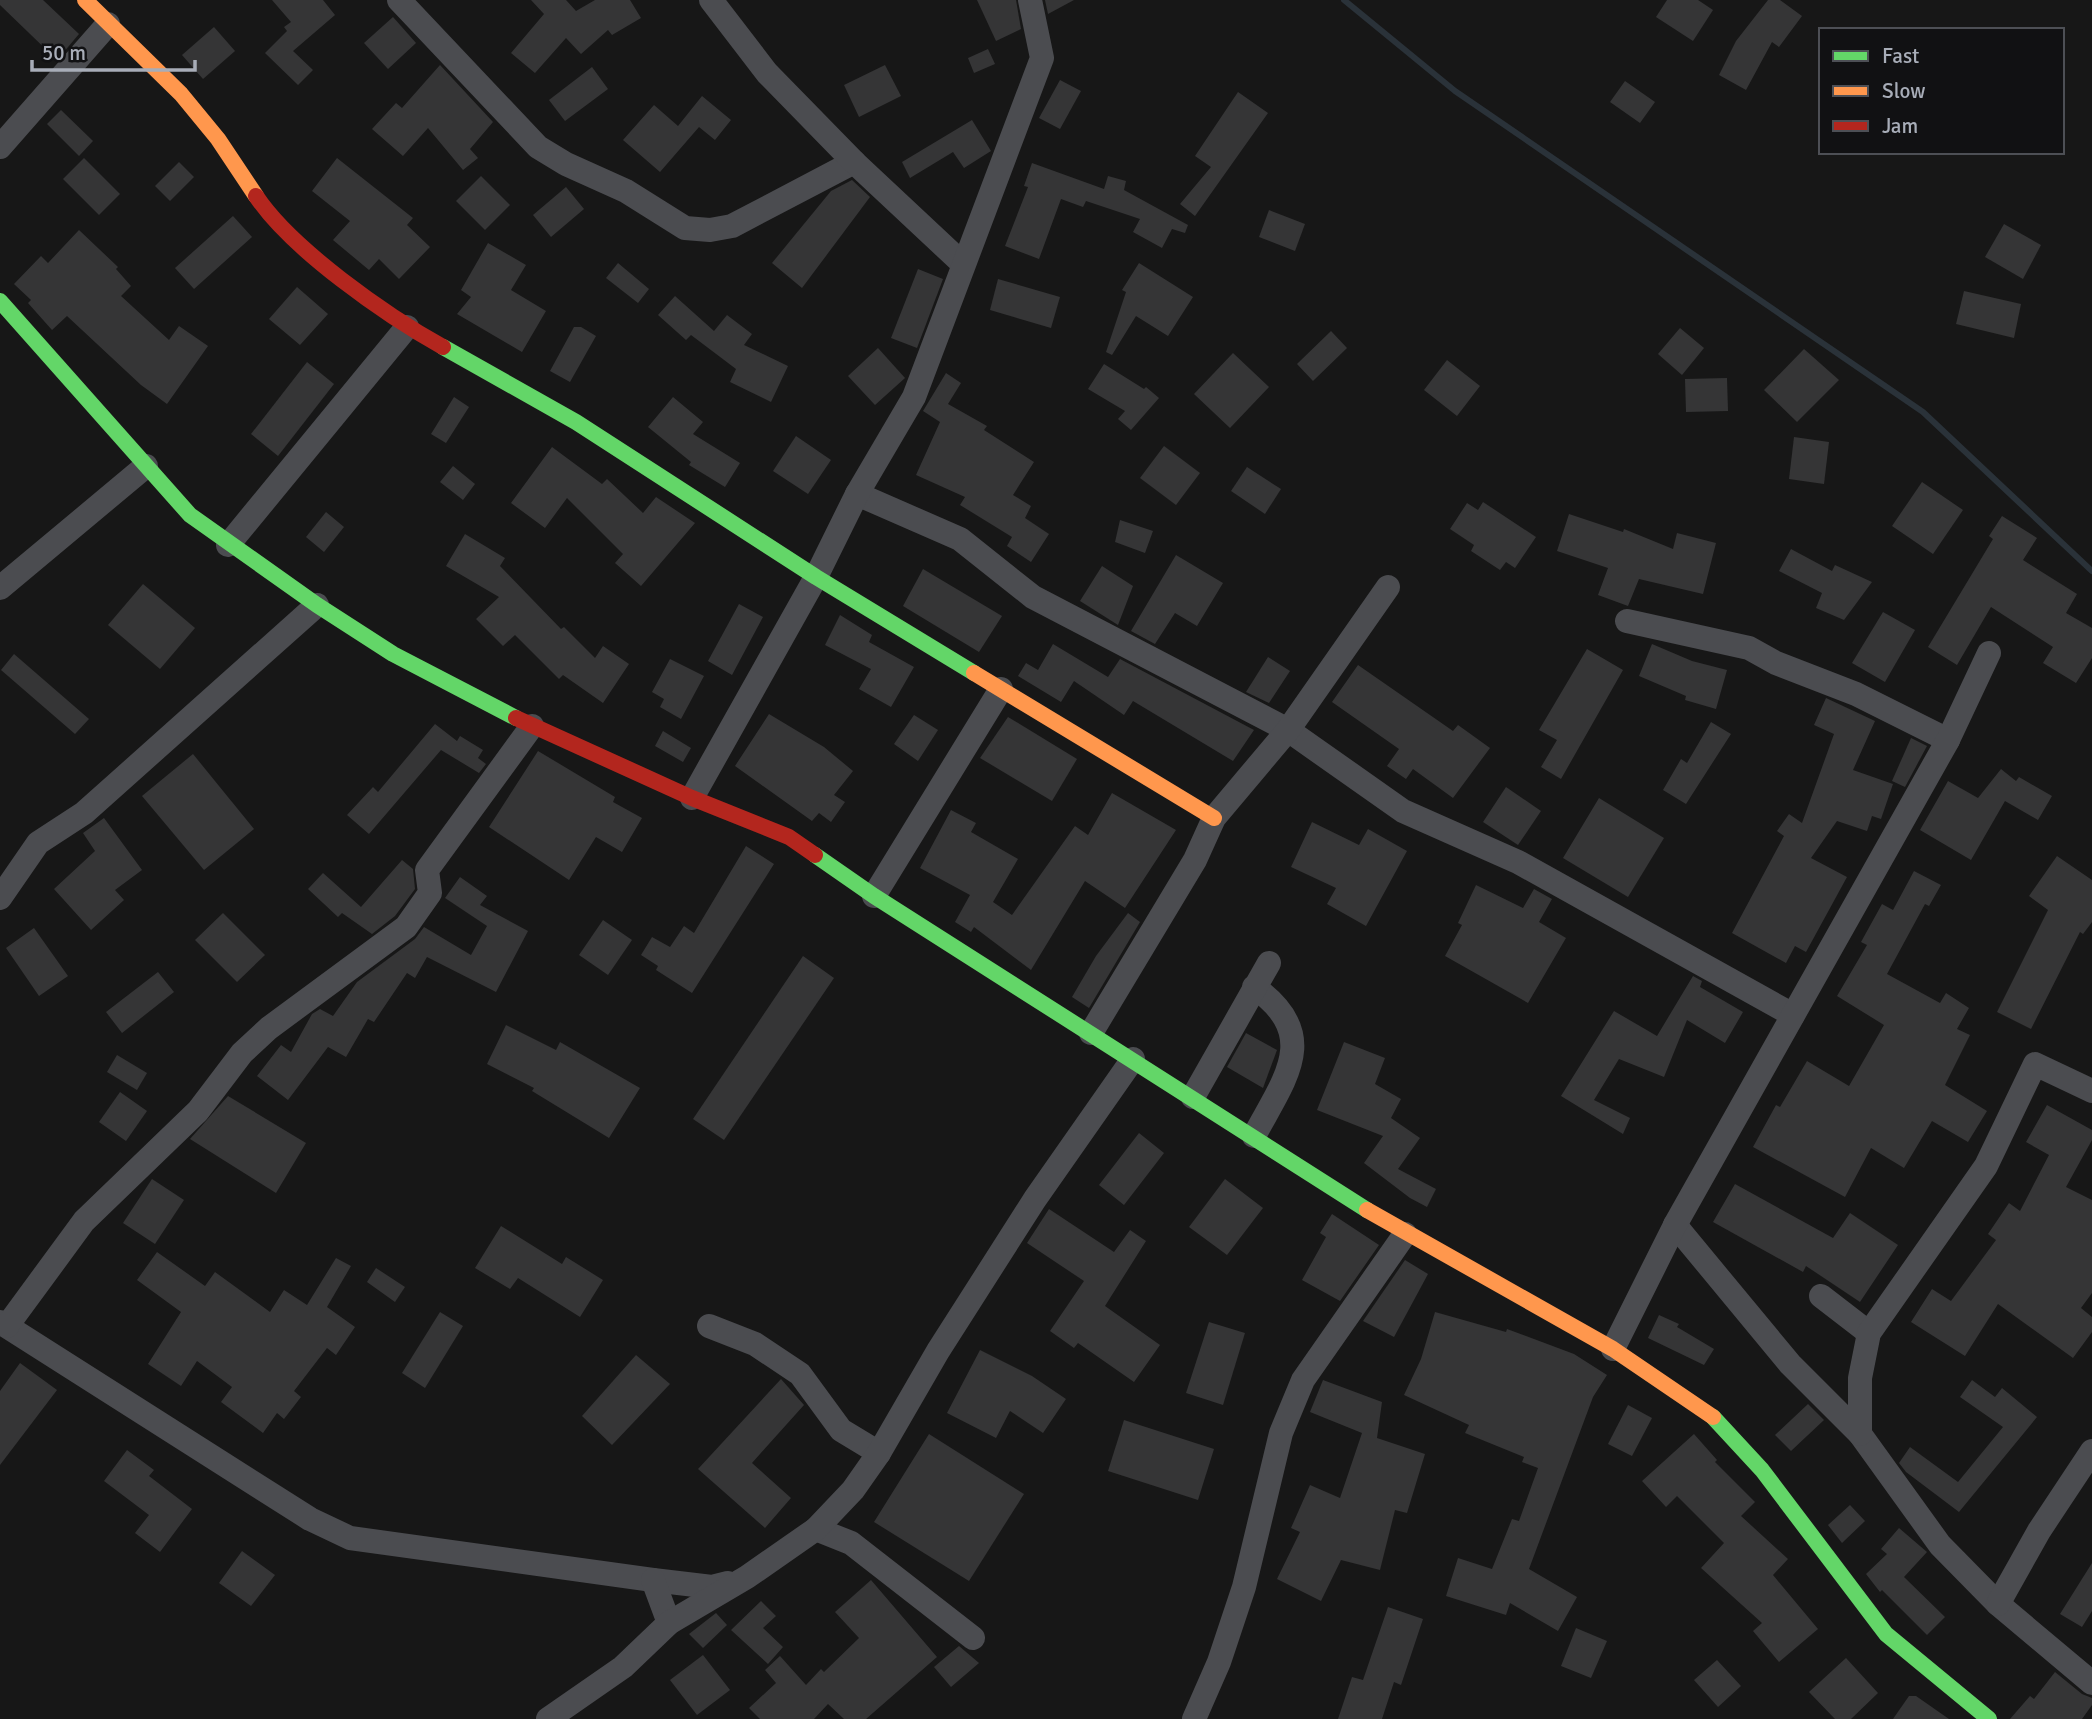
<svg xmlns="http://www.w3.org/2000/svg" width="2092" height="1719" font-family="Signika,sans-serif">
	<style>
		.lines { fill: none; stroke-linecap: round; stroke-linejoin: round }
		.stream { stroke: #2a3239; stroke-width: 6 }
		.building { fill: #353536 }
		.street { stroke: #4b4c50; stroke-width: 24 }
		.fast { stroke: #63d668; stroke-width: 16 }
		.slow { stroke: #ff974d; stroke-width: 16 }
		.jam { stroke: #b3261e; stroke-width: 16 }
	</style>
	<rect width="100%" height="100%" fill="#171717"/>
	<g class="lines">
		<path class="stream" d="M1344 0 1455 91 1923 412 2092 571"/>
	</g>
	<g class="building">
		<path d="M0 0H43L79 34 57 60 0 5Z"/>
		<path d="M272 0H323L335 15 293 51 313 70 298 85 265 53 287 31 284 27 291 22Z"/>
		<path d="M531 0H566L576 11 595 0H630L641 18 612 35 608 30 581 54 566 38 535 73 511 53 544 14Z"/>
		<path d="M977 0H1016L1021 29 996 41Z"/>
		<path d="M1045 0H1074L1048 14Z"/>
		<path d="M1667 0H1698L1713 10 1693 41 1656 17Z"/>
		<path d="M1768 0H1780L1802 16 1779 47 1772 42 1746 90 1719 75 1736 41Z"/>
		<path d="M393 17 416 43 388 69 364 43Z"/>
		<path d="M214 27 235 51 203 79 182 55Z"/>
		<path d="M988 49 995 64 974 73 968 58Z"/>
		<path d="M440 65 493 122 470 149 478 158 463 170 428 128 403 156 372 129 396 103 402 108Z"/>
		<path d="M885 65 901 96 859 117 844 85Z"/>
		<path d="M592 67 608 89 565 121 549 100Z"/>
		<path d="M1060 80 1081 91 1060 129 1039 118Z"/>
		<path d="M1625 81 1655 102 1640 123 1610 102Z"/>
		<path d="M1238 92 1268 113 1195 216 1180 204 1211 167 1195 156Z"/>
		<path d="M702 96 731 120 715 140 699 127 660 172 623 140 654 105 678 126Z"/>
		<path d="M61 110 93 141 79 156 47 124Z"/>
		<path d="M972 120 991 151 964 168 953 152 910 178 902 162Z"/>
		<path d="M84 158 120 194 99 215 63 179Z"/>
		<path d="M337 158 413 218 407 225 430 247 399 279 379 259 369 270 333 240 350 221 312 191Z"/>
		<path d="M179 162 194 177 170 201 155 186Z"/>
		<path d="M1032 163 1104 189 1108 176 1126 181 1124 190 1188 225 1185 233 1172 229 1162 248 1133 232 1140 219 1086 201 1083 207 1061 199 1039 259 1005 246 1028 187 1024 186Z"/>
		<path d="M481 176 510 205 485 230 456 201Z"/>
		<path d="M852 180 870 197 802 288 772 263 831 191Z"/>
		<path d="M566 187 584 209 551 237 533 215Z"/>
		<path d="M1269 210 1305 224 1295 251 1259 237Z"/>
		<path d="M233 216 252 237 194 289 175 268Z"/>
		<path d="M2004 224 2041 245 2023 279 1985 257Z"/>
		<path d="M79 230 118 267 116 269 131 286 121 296 169 340 179 326 208 346 167 404 141 385 67 316 52 330 28 303 31 300 14 284 41 256 48 263Z"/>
		<path d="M488 243 526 265 511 290 546 311 522 352 457 314 471 297 461 290Z"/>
		<path d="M618 263 649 289 638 303 606 278Z"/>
		<path d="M1139 263 1193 297 1168 336 1136 316 1112 355 1106 352 1126 292 1122 290Z"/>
		<path d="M918 269 943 279 917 348 891 338Z"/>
		<path d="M998 279 1060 297 1051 328 990 310Z"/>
		<path d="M297 287 328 314 300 345 269 319Z"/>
		<path d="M1964 291 2021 304 2014 338 1956 324Z"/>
		<path d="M675 296 714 331 727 315 752 334 744 345 788 366 771 402 730 382 736 369 691 335 686 340 658 315Z"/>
		<path d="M574 327H581L596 336 570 382 550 371Z"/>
		<path d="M1680 328 1704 348 1682 375 1658 354Z"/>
		<path d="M1331 331 1347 348 1313 381 1297 364Z"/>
		<path d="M878 348 905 378 875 405 848 376Z"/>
		<path d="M1804 349 1839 380 1797 422 1764 390Z"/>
		<path d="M1233 353 1269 387 1230 428 1194 394Z"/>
		<path d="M1447 360 1480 386 1457 416 1424 390Z"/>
		<path d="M307 362 334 384 278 456 251 434Z"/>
		<path d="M1104 364 1144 389 1146 387 1159 398 1131 430 1118 419 1125 411 1088 389Z"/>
		<path d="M946 373 961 383 948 404 987 426 984 430 1034 462 1013 495 1031 506 1025 518 1049 534 1031 562 1007 546 1012 537 960 505 965 497 916 475 940 422 923 411Z"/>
		<path d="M1727 378 1728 411 1686 412 1685 379Z"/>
		<path d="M454 397 469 407 446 443 431 434Z"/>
		<path d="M673 397 703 422 693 434 740 463 725 487 689 465 691 462 648 427Z"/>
		<path d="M796 436 831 460 808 494 773 471Z"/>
		<path d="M1794 437 1829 442 1824 484 1789 479Z"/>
		<path d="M1164 446 1200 473 1176 505 1140 478Z"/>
		<path d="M552 447 602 484 607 479 643 513 656 497 695 523 641 586 615 563 623 554 567 498 545 528 511 503Z"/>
		<path d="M453 466 475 484 463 500 440 482Z"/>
		<path d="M1247 467 1281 489 1265 514 1231 491Z"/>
		<path d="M1922 482 1963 510 1933 554 1892 526Z"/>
		<path d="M1483 502 1536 537 1515 568 1506 562 1500 570 1471 551 1474 545 1450 529 1467 503 1478 510Z"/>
		<path d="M326 512 344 527 324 552 306 537Z"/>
		<path d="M1569 514 1623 532 1624 529 1673 549 1677 533 1716 543 1703 594 1639 579 1628 606 1598 595 1608 568 1557 551Z"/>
		<path d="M2002 516 2037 538 2023 560 2077 594 2066 613 2092 628V658L2076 683 2043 663 2053 647 1991 607 1957 665 1928 647 1993 539 1989 536Z"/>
		<path d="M1120 520 1153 531 1145 553 1115 542Z"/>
		<path d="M465 534 505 558 500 566 561 629 564 627 595 658 603 646 629 664 603 703 563 675 559 679 515 635 503 646 476 619 499 597 446 566Z"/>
		<path d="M1791 549 1832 571 1835 565 1872 582 1844 620 1816 608 1822 593 1779 571Z"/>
		<path d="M1176 555 1223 583 1197 626 1175 613 1155 644 1131 631Z"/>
		<path d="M1102 566 1133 586 1118 625 1080 601Z"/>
		<path d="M923 569 1002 616 979 652 903 606Z"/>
		<path d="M143 584 195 628 160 669 108 625Z"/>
		<path d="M739 604 763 617 732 675 708 661Z"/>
		<path d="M1883 612 1915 630 1885 682 1852 663Z"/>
		<path d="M840 615 872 635 869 642 914 667 891 707 859 689 871 669 825 645Z"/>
		<path d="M1053 644 1108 677 1120 659 1254 730 1233 761 1133 701 1124 715 1074 681 1061 702 1018 676 1026 663 1038 670Z"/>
		<path d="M1652 644 1692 661 1727 670 1716 709 1685 700 1686 696 1639 676Z"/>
		<path d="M1587 649 1623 670 1561 779 1541 767 1557 740 1539 730Z"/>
		<path d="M14 654 89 719 75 734 1 670Z"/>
		<path d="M1268 657 1290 671 1269 703 1246 692Z"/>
		<path d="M670 659 704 676 681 719 660 707 664 699 652 692Z"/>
		<path d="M1358 665 1453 731 1458 725 1490 748 1453 798 1413 769 1406 779 1387 766 1399 749 1332 702Z"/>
		<path d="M1826 698 1875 721 1853 770 1893 784 1881 819 1872 816 1867 831 1837 821 1811 858 1847 877 1806 952 1795 946 1786 963 1732 933 1784 836 1777 831 1789 814 1802 823 1834 734 1814 725Z"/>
		<path d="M769 714 824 747 853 771 834 795 845 802 831 822 819 813 812 821 735 766Z"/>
		<path d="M914 715 938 730 918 761 894 744Z"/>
		<path d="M1008 717 1077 759 1052 801 980 758Z"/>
		<path d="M1711 722 1731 734 1686 804 1663 790 1681 759 1687 763Z"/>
		<path d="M435 724 457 741 460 736 483 750 478 758 486 764 479 773 441 750 369 834 347 815 373 787 378 792Z"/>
		<path d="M663 731 691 748 683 762 655 746Z"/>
		<path d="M1911 738 1927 746 1905 787 1892 781Z"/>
		<path d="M538 751 615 797 613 802 642 818 622 852 596 837 569 880 489 827Z"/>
		<path d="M193 754 254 829 204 870 142 796Z"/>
		<path d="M2001 769 2016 781 2019 777 2052 796 2038 820 2005 801 1971 860 1920 830 1948 781 1978 798Z"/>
		<path d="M1506 787 1541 811 1518 845 1483 822Z"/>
		<path d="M1112 793 1176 830 1125 908 1085 881 1031 970 974 927 971 932 955 922 970 895 920 868 951 810 976 823 971 832 1018 859 993 902 1012 915 1075 826 1088 835Z"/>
		<path d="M1599 798 1664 838 1628 897 1563 858Z"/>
		<path d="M104 818 142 870 115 890 124 900 91 930 54 889 95 851 83 833Z"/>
		<path d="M1312 822 1359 845 1368 829 1407 851 1366 926 1327 904 1336 888 1291 867Z"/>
		<path d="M746 846 774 864 692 993 656 970 658 966 641 955 652 937 670 947 684 926 694 933Z"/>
		<path d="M2057 856 2092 880V922L2083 934 2080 932 2031 1029 1997 1012 2048 910 2029 896Z"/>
		<path d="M402 860 413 869 415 889 395 916 372 934 342 913 338 917 308 889 323 873 361 907Z"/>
		<path d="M1914 871 1941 885 1929 906 1925 904 1887 974 1940 1003 1946 993 1969 1008 1957 1029 1970 1035 1945 1085 1987 1111 1968 1142 1932 1121 1904 1168 1871 1148 1845 1197 1753 1147 1776 1105 1780 1107 1807 1061 1849 1086 1884 1025 1837 996 1867 945 1861 942 1882 904 1893 910Z"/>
		<path d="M460 877 487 896 480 905 528 931 496 992 427 957 415 978 407 973 374 1022 368 1019 346 1057 328 1047 288 1100 257 1076 281 1045 291 1052 312 1014 320 1009 333 1016 357 982 415 939 424 927 471 955 487 926 445 898Z"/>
		<path d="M1476 885 1523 908 1534 889 1552 899 1539 922 1566 938 1528 1003 1445 956 1462 925 1458 923Z"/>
		<path d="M223 913 265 955 237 982 195 940Z"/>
		<path d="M1128 913 1140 922 1089 1008 1072 997 1096 956Z"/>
		<path d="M603 920 632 940 608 975 579 955Z"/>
		<path d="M34 928 68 976 39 996 6 948Z"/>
		<path d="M803 956 834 978 724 1140 693 1119Z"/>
		<path d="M158 972 174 992 122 1033 106 1012Z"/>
		<path d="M1693 976 1702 981 1700 987 1743 1012 1725 1043 1687 1020 1664 1077 1619 1059 1594 1100 1630 1118 1623 1134 1561 1096 1614 1011 1657 1036Z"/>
		<path d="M506 1025 556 1050 560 1042 640 1088 609 1138 532 1091 534 1088 487 1064Z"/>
		<path d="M1246 1033 1277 1050 1263 1088 1227 1067Z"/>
		<path d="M1344 1042 1385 1058 1375 1084 1401 1099 1391 1118 1420 1138 1398 1169 1436 1189 1427 1207 1410 1198 1364 1163 1383 1136 1317 1110Z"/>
		<path d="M117 1055 147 1073 137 1090 107 1072Z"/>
		<path d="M120 1092 147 1111 126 1141 99 1122Z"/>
		<path d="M228 1096 306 1143 276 1193 190 1139Z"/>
		<path d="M2047 1105 2092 1130V1140L2066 1187 2092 1200V1293L2081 1308 2092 1317V1332L2073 1358 1998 1304 1965 1356 1911 1322 1932 1289 1951 1301 1996 1240 1988 1234 2009 1203 2020 1211 2049 1155 2026 1142Z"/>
		<path d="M1139 1133 1164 1153 1124 1205 1099 1185Z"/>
		<path d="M152 1179 184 1200 155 1244 123 1223Z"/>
		<path d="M1225 1179 1263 1208 1227 1255 1189 1227Z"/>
		<path d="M1735 1184 1833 1238 1850 1213 1898 1245 1860 1302 1806 1266 1803 1272 1713 1222Z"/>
		<path d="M1049 1209 1114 1252 1130 1230 1146 1241 1105 1306 1160 1345 1134 1382 1078 1343 1074 1348 1050 1331 1084 1281 1027 1243Z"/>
		<path d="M1332 1214 1379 1245 1340 1301 1302 1280 1326 1237 1320 1233Z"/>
		<path d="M501 1226 562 1264 566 1257 603 1280 580 1317 518 1278 510 1289 475 1268Z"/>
		<path d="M157 1252 205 1286 215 1272 270 1312 284 1290 307 1305 336 1258 351 1266 327 1307 355 1327 336 1355 327 1348 294 1391 301 1397 284 1419 277 1413 263 1433 221 1402 232 1387 197 1361 181 1386 148 1364 181 1312 137 1280Z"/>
		<path d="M1405 1260 1428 1274 1394 1337 1363 1321Z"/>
		<path d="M376 1268 405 1287 395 1302 367 1282Z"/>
		<path d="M440 1312 463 1326 425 1388 402 1373Z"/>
		<path d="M1435 1312 1506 1332 1507 1329 1574 1354 1607 1375 1593 1397 1529 1569 1577 1597 1558 1631 1510 1603 1506 1615 1446 1596 1458 1558 1492 1569 1512 1519 1519 1521 1538 1468 1522 1462 1524 1457 1465 1433 1469 1425 1404 1395 1421 1359Z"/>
		<path d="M1659 1315 1679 1324 1677 1327 1714 1349 1704 1365 1648 1338Z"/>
		<path d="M1209 1322 1245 1333 1223 1405 1186 1393Z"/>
		<path d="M980 1350 1032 1376 1066 1399 1043 1433 1010 1411 996 1438 947 1413Z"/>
		<path d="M636 1355 670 1384 612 1445 582 1416Z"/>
		<path d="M20 1363 57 1390 0 1465V1391Z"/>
		<path d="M781 1379 804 1405 752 1463 791 1498 765 1528 698 1469Z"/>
		<path d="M1323 1380 1382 1402 1377 1438 1425 1454 1407 1513 1395 1510 1380 1570 1341 1560 1321 1601 1277 1579 1300 1532 1291 1528 1310 1485 1340 1498 1362 1433 1310 1412Z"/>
		<path d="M1972 1380 1995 1397 2002 1388 2037 1417 1959 1512 1906 1472 1899 1463 1910 1447 1958 1482 2003 1427 1960 1397Z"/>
		<path d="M1808 1404 1824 1420 1791 1451 1775 1435Z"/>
		<path d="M1628 1405 1652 1418 1632 1456 1608 1444Z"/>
		<path d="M1124 1420 1214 1449 1198 1500 1108 1471Z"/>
		<path d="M929 1434 1024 1494 969 1581 874 1522Z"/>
		<path d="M1694 1434 1717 1460 1715 1462 1755 1502 1741 1516 1788 1559 1773 1575 1818 1629 1779 1662 1753 1631 1762 1623 1701 1568 1724 1543 1677 1496 1666 1507 1642 1481Z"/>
		<path d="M127 1450 154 1470 149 1476 192 1509 160 1552 135 1533 149 1515 104 1481Z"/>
		<path d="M1850 1505 1865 1521 1842 1543 1828 1525Z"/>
		<path d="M1899 1528 1927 1552 1904 1577 1945 1617 1927 1635 1882 1590 1880 1592 1866 1574 1887 1554 1881 1549Z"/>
		<path d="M242 1551 275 1575 251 1606 219 1583Z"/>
		<path d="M2092 1563V1611L2082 1627 2060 1614Z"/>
		<path d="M871 1580 937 1657 866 1719H844L828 1704 814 1719H760L749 1708 776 1683 765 1670 780 1656 806 1685 821 1669 824 1672 859 1638 835 1612Z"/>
		<path d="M761 1601 776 1616 763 1628 783 1647 768 1664 731 1630Z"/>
		<path d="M1388 1607 1423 1619 1401 1685 1394 1682 1382 1719H1338L1352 1677 1363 1680Z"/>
		<path d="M716 1613 727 1625 703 1648 689 1634Z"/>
		<path d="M1576 1628 1607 1641 1591 1678 1561 1666Z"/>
		<path d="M959 1646 979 1663 951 1687 934 1667Z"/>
		<path d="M703 1655 730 1690 697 1715 670 1680Z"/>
		<path d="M1846 1658 1878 1693 1851 1719H1835L1809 1692Z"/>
		<path d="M1717 1660 1741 1686 1718 1707 1694 1680Z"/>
		<path d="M2055 1672 2082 1694 2092 1698V1705L2082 1719H2010L2030 1696 2034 1699Z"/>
		<path d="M1909 1696H1916L1949 1719H1893Z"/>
	</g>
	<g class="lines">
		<g class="street">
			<path d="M399 0 538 147 566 164 626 191 685 228 710 230 732 226 854 162"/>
			<path d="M711 0 767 73 854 162 963 264"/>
			<path d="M0 147 108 24"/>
			<path d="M857 494 960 539 1033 597 1288 730 1403 811 1518 862 1793 1015"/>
			<path d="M228 545 407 327"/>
			<path d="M0 588 146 466"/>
			<path d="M1627 621 1749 648 1776 663 1856 694 1948 740"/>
			<path d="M692 798 816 577 857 494 914 397 1042 58 1030 0"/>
			<path d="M874 896 1001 689"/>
			<path d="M0 898 38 843 84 813 317 605"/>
			<path d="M1254 987C1322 1035 1285 1078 1254 1136"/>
			<path d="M1091 1033 1195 860 1214 818 1288 730 1388 587"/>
			<path d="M1193 1097 1269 963"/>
			<path d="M1675 1225 1790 1364 1860 1434 1940 1545 1998 1604 2092 1683"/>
			<path d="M1821 1296 1869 1333"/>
			<path d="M0 1322 310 1519 350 1538 653 1580 712 1587 728 1583"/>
			<path d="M7 1326 84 1221 198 1111 242 1053 269 1028 406 927 430 893 427 870 532 726"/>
			<path d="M709 1326 755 1344 800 1374 841 1430 879 1453"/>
			<path d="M1613 1349 1675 1225 1948 740 1989 653"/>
			<path d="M1860 1434V1378L1869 1333 1986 1166 2035 1064 2092 1091"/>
			<path d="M816 1529 851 1543 973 1638"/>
			<path d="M653 1580 669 1623"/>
			<path d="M1998 1604 2039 1531 2092 1451"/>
			<path d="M548 1719 623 1667 669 1623 747 1577 816 1529 853 1490 879 1453 938 1351 1035 1199 1133 1059"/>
			<path d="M1194 1719 1219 1662 1244 1587 1281 1433 1303 1380 1405 1234"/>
		</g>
		<g class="fast">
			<path d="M0 301 190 515 317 605 393 654 516 718"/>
			<path d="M443 347 576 422 816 577 974 673"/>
			<path d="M815 855 874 896 1367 1210"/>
			<path d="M1713 1417 1762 1470 1886 1634 1989 1719"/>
		</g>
		<g class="slow">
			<path d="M85 0 181 94 218 139 256 196"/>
			<path d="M974 673 1214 818"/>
			<path d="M1367 1210 1613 1349 1713 1417"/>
		</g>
		<g class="jam">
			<path d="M256 196C291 249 387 316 443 347"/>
			<path d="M516 718 692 798 789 837 815 855"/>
		</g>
	</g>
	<rect x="1819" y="28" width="245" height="126" fill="#111113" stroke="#4d4f55" stroke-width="2"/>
	<rect x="1833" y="51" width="35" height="10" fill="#63d668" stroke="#4d4f55" stroke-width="2"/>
	<text x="1882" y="63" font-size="21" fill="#a8adb8">Fast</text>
	<rect x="1833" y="86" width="35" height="10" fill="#ff974d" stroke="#4d4f55" stroke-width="2"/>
	<text x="1882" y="98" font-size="21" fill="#a8adb8">Slow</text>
	<rect x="1833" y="121" width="35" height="10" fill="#b3261e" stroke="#4d4f55" stroke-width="2"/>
	<text x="1882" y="133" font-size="21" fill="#a8adb8">Jam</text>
	<path d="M32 60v10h163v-10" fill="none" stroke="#a8adb8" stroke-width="3.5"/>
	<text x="42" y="60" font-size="21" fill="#a8adb8" stroke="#111113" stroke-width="5" paint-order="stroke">50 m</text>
</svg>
